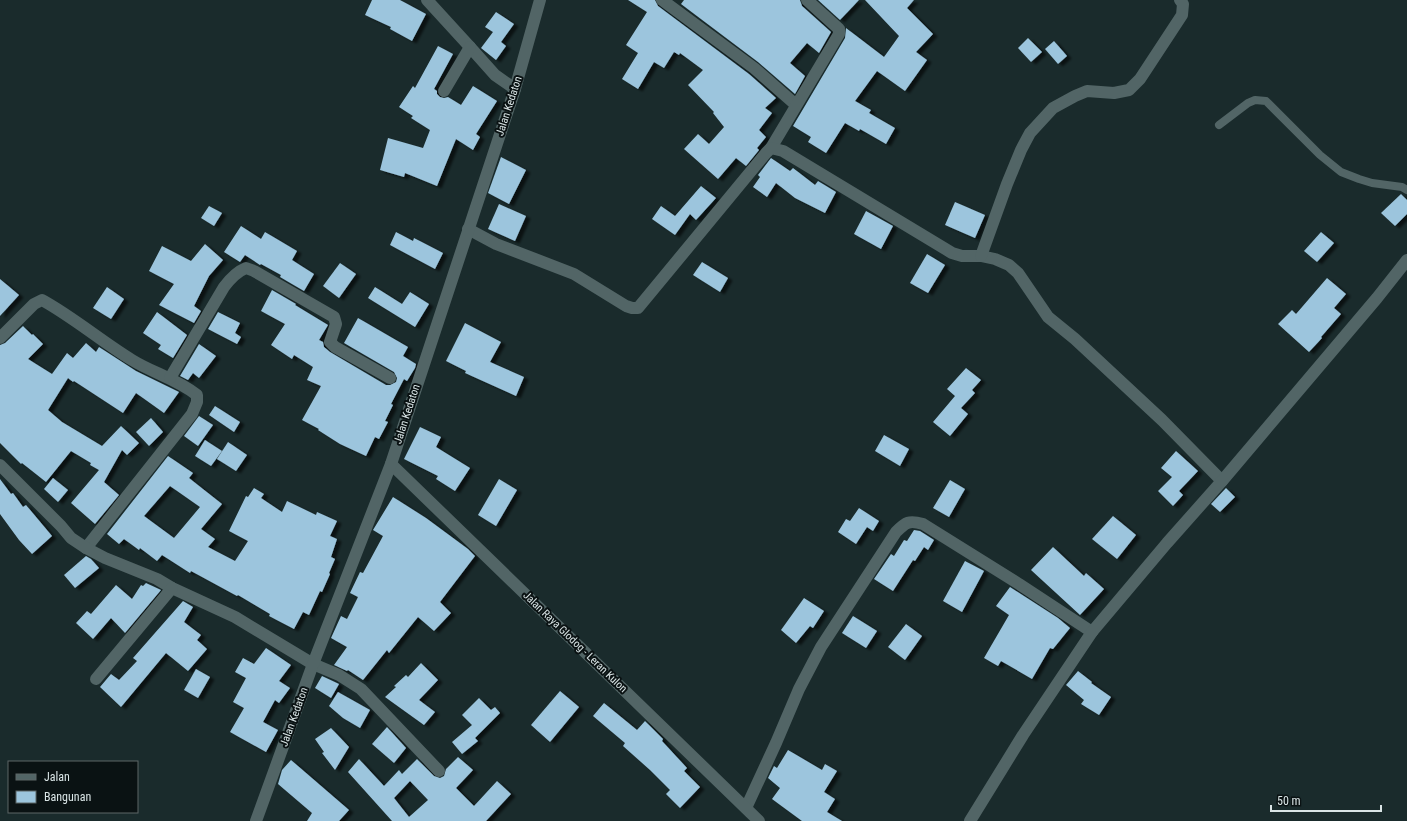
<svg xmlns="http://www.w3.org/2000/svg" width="1407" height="821" font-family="'Roboto Condensed',sans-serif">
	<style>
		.building { fill: #9cc5dd; fill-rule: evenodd; filter: url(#shadow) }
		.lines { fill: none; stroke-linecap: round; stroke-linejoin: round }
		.lane { stroke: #526566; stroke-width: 8 }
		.street { stroke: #526566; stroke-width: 12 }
		.secondary { stroke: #526566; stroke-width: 12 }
		.labels { text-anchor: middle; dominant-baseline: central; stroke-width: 4; stroke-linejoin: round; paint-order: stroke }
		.street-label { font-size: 11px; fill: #dae5e6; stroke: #0a1213 }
	</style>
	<defs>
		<filter id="shadow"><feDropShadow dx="4.5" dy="2.5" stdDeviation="1" flood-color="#0009"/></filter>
	</defs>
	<rect width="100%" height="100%" fill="#1a2b2c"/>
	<g class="building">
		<path d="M372 0H400L426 14 412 41 390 29 391 27 365 15Z"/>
		<path d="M628 0H655L658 6 749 74 776 98 765 108 772 113 759 130 766 137 757 148 759 150 746 166 736 158 718 179 684 149 698 134 709 144 724 127 713 113 714 112 688 85 703 70 680 53 679 55 674 52 664 68 654 62 638 89 622 79 638 53 626 45 647 12Z"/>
		<path d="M684 0H800L802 6 831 32 819 53 807 43 790 63 805 76 795 94 758 62 681 4Z"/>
		<path d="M818 0H859L840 20Z"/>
		<path d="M865 0H914L907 8 933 34 916 52 927 60 905 91 877 71 855 101 871 110 869 113 895 128 886 144 860 129 859 131 845 123 826 153 808 142 811 137 793 126 845 38 846 28 884 57 899 36Z"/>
		<path d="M496 12 514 24 501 42 506 46 496 60 481 48 493 32 485 27Z"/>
		<path d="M1028 38 1042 52 1031 62 1018 48Z"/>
		<path d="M1054 41 1067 56 1058 64 1045 49Z"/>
		<path d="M438 46 453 54 434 89 437 91V94L440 97 444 98 448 97 461 105 473 86 497 101 476 134 480 137 473 150 456 139 437 186 405 173 404 177 380 170 388 138 423 148 430 130 411 118 413 116 399 107 413 86 415 88Z"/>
		<path d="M501 157 526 170 509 204 488 193Z"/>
		<path d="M771 158 790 171 793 168 815 185 818 181 836 192 825 213 795 198 776 183 767 197 753 187 760 177 758 175Z"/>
		<path d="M701 186 716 198 696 220 690 214 675 235 652 219 661 206 675 216Z"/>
		<path d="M1401 194 1407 200V214L1395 226 1381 213Z"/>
		<path d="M955 202 985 215 975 238 945 225Z"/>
		<path d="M499 204 526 216 515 241 488 229Z"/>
		<path d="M209 206 222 213 214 226 201 218Z"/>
		<path d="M866 211 893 226 881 249 854 234Z"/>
		<path d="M241 226 261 239 265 232 297 251 292 260 314 274 304 291 280 277 281 275 261 264 260 265 245 255 240 262 224 252Z"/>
		<path d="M396 232 413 241 414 238 443 253 435 269 390 245Z"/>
		<path d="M1321 232 1334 243 1317 262 1304 251Z"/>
		<path d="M205 244 223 260 209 276 194 306 201 311 194 323 159 305 174 284 149 271 162 246 191 261Z"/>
		<path d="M927 254 945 265 928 293 910 283Z"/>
		<path d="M702 262 728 278 720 292 693 275Z"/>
		<path d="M340 263 356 274 339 298 323 286Z"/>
		<path d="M1327 278 1346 294 1334 308 1341 314 1321 337 1322 338 1309 352 1278 324 1292 310 1296 314Z"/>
		<path d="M0 279 19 295 0 316Z"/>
		<path d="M107 287 124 299 111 319 93 308Z"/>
		<path d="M375 287 402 304 410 292 429 304 415 327 368 298Z"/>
		<path d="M272 290 296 304 295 305 328 325 319 340 323 342 324 347 330 352 386 385H390L396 382 397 378 394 372 344 343 358 318 408 347 403 356 416 364 415 368 407 381 404 379 391 404 393 405 385 421 388 422 379 439 375 437 366 456 340 444 318 430 319 429 302 420 321 386 307 380 313 367 294 355 292 359 271 345 285 324 261 311Z"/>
		<path d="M157 312 187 335 173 358 158 349 161 345 143 333Z"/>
		<path d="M218 312 240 323 235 333 241 337 237 344 208 329Z"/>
		<path d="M465 323 501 342 490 362 524 377 516 396 465 373 466 371 446 361Z"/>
		<path d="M23 326 32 335 33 334 43 344 28 359 52 374 67 353 73 358 86 343 96 352 99 347 136 371 179 392 164 413 136 393 123 413 74 381 73 382 68 378 48 410 62 422 102 446 121 426 139 443 127 455 122 450 104 482 119 495 95 524 71 503 99 470 90 465 91 463 71 451 46 482 22 463 21 464 0 443V345L5 343Z"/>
		<path d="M199 344 216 356 199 378 193 373 188 380 180 376Z"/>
		<path d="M966 368 981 380 972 390 975 393 961 408 968 414 950 436 933 422 955 396 947 389Z"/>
		<path d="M215 406 240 422 234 432 209 415Z"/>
		<path d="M199 416 213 425 198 446 184 436Z"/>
		<path d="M151 418 163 432 149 446 136 432Z"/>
		<path d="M420 427 441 437 436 447 470 468 455 491 436 479 438 476 404 459Z"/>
		<path d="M884 435 909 449 900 466 875 451Z"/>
		<path d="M205 440 222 451 211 466 195 456Z"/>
		<path d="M228 442 247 455 236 471 217 459Z"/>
		<path d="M1176 451 1198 471 1179 491 1183 495 1173 506 1158 491 1172 477 1161 468Z"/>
		<path d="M168 456 193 473 189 478 222 504 201 529 215 539 208 547 235 561 248 541 229 531 246 496 248 497 254 488 264 494 261 498 282 512 287 501 316 515 317 512 337 521 330 536 337 539 331 557 335 559 329 573 330 574 322 592 320 591 309 615 303 612 294 629 269 616 270 614 238 595 237 596 191 571 190 573 162 555 157 561 140 548 139 550 124 539 119 544 107 534ZM170 486 200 507 174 538 144 516Z"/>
		<path d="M53 478 68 490 58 502 44 489Z"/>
		<path d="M0 479 11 494 13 493 23 507 26 505 52 536 32 554 19 540 0 514Z"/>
		<path d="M499 479 517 490 496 526 478 515Z"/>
		<path d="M950 480 965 489 949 517 933 508Z"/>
		<path d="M1226 488 1235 497 1220 512 1211 504Z"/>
		<path d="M393 497 426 518 468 549 475 556 440 602 451 613 434 631 418 617 389 653 387 650 363 680 348 670 347 671 334 665 347 647 331 638 341 616 347 619 358 597 350 593 360 572 363 573 383 536 373 530Z"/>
		<path d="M859 508 879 521 873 531 867 527 856 544 838 532 846 519 850 521Z"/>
		<path d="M1113 516 1136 535 1117 559 1092 539Z"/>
		<path d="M914 530 920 531 934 540 928 550 924 547 915 561 913 560 893 591 874 579 891 554 894 556 904 540 907 541Z"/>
		<path d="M1053 547 1084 576 1086 573 1104 589 1080 615 1031 570Z"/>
		<path d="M86 556 91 559 99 568 75 588 64 575Z"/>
		<path d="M965 561 984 571 962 612 943 601Z"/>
		<path d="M146 583 161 590 125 633 111 618 93 639 76 623 87 611 91 614 116 585 132 599 141 585 143 586Z"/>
		<path d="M1010 587 1058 618 1070 628 1053 649 1050 648 1032 679 1001 661 998 666 984 658 1009 615 996 606Z"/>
		<path d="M804 598 824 611 813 628 810 626 796 643 781 630Z"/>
		<path d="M183 601 193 607 184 622 201 635 197 640 207 649 188 671 166 653 121 707 100 687 111 674 119 680 137 661 133 658Z"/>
		<path d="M853 616 877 631 866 648 842 633Z"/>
		<path d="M906 624 922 636 905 660 888 647Z"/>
		<path d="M266 648 291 665 279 681 290 688 279 703 275 700 263 722 278 730 266 752 230 732 244 708 233 702 246 678 235 672 243 658 254 664Z"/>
		<path d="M421 663 438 680 419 700 435 712 424 725 385 697 396 687 394 686 406 675 408 677Z"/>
		<path d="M196 669 210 677 198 698 184 690Z"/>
		<path d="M1078 671 1092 682 1091 683 1111 697 1099 715 1081 704 1084 700 1066 685Z"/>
		<path d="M322 676 339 684 331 698 315 688Z"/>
		<path d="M560 691 579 707 550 742 531 725Z"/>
		<path d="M338 692 370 710 360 728 343 718 329 706Z"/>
		<path d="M479 698 491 710 495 707 500 713 475 738 478 741 462 754 452 742 472 725 462 715Z"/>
		<path d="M604 703 637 730 645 721 663 739 662 741 687 768 684 771 700 787 680 808 666 794 670 790 650 770 623 746 625 743 593 716Z"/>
		<path d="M387 727 406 748 394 763 372 744Z"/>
		<path d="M331 728 349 747 335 770 322 753 324 752 315 739Z"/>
		<path d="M788 750 822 770 825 764 837 771 824 792 835 799 827 812 842 821H802L772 799 780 788 768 778 774 766 777 768Z"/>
		<path d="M458 757 473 770 456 788 474 806 497 781 511 794 486 821H392L348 772 359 759 384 786 399 770 402 774 417 759 434 776 440 778 444 776 446 769ZM410 781 428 800 409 817 394 798Z"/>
		<path d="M291 760 349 810 339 821H307L312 813 278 784 282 770Z"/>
	</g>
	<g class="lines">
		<path class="lane" d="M1219 125 1248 103 1255 100 1266 101 1320 155 1341 172 1359 179 1372 183 1402 187 1407 190"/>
		<g class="street">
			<path d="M427 0 470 47 495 75 515 89"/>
			<path d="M662 0 754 68 796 105"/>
			<path d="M444 91 470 47"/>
			<path d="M771 148 839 34V29L807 0"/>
			<path d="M468 229 496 244 574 274 626 306 632 308H638L766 153 771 148 783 151 952 253 962 256H981L995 259 1009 265 1018 273 1048 317 1075 339 1162 420 1222 481"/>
			<path d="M981 256 1007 184 1021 150 1030 133 1053 108 1075 96 1087 91 1114 93 1129 90 1140 79 1182 15 1183 4 1180 0"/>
			<path d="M0 338 34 304 42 300C73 317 101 341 132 360 153 373 177 379 197 395V402L192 414 86 548"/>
			<path d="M170 378 224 287C230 279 236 272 246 268L254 271 334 317 336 324 330 342 335 347 390 378"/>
			<path d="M0 465 61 526 71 538 86 548 105 558 157 579 172 588 235 617 313 664 339 675 361 689 439 771"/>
			<path d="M96 679 172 588"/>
			<path d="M746 808 776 743 799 689 821 647 896 532C906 522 909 520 923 524L1019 584 1092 632"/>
		</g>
		<g class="secondary">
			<path d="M391 464 759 821"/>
			<path d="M256 821 313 664 391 464 515 89 540 0"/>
			<path d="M970 821 1023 735 1092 632 1167 543 1222 481 1377 298 1407 260"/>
		</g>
	</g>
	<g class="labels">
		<g class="street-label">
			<text transform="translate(509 106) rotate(-72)">Jalan Kedaton</text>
			<text transform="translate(407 414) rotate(-72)">Jalan Kedaton</text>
			<text transform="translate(575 642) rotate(44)">Jalan Raya Glodog - Leran Kulon</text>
			<text transform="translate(294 717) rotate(-70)">Jalan Kedaton</text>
		</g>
	</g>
	<rect x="8" y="761" width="130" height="52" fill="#0a1213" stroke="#5d6667"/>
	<rect x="16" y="774" width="20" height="6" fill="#526566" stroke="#5d6667"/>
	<text x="44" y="781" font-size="12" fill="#dae5e6">Jalan</text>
	<rect x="16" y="791" width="20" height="12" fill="#9cc5dd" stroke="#5d6667"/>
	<text x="44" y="801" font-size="12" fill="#dae5e6">Bangunan</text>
	<path d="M1271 805v6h110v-6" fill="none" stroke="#dae5e6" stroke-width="2"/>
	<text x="1277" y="805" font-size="12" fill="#dae5e6" stroke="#0a1213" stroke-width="3" paint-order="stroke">50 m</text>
</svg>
